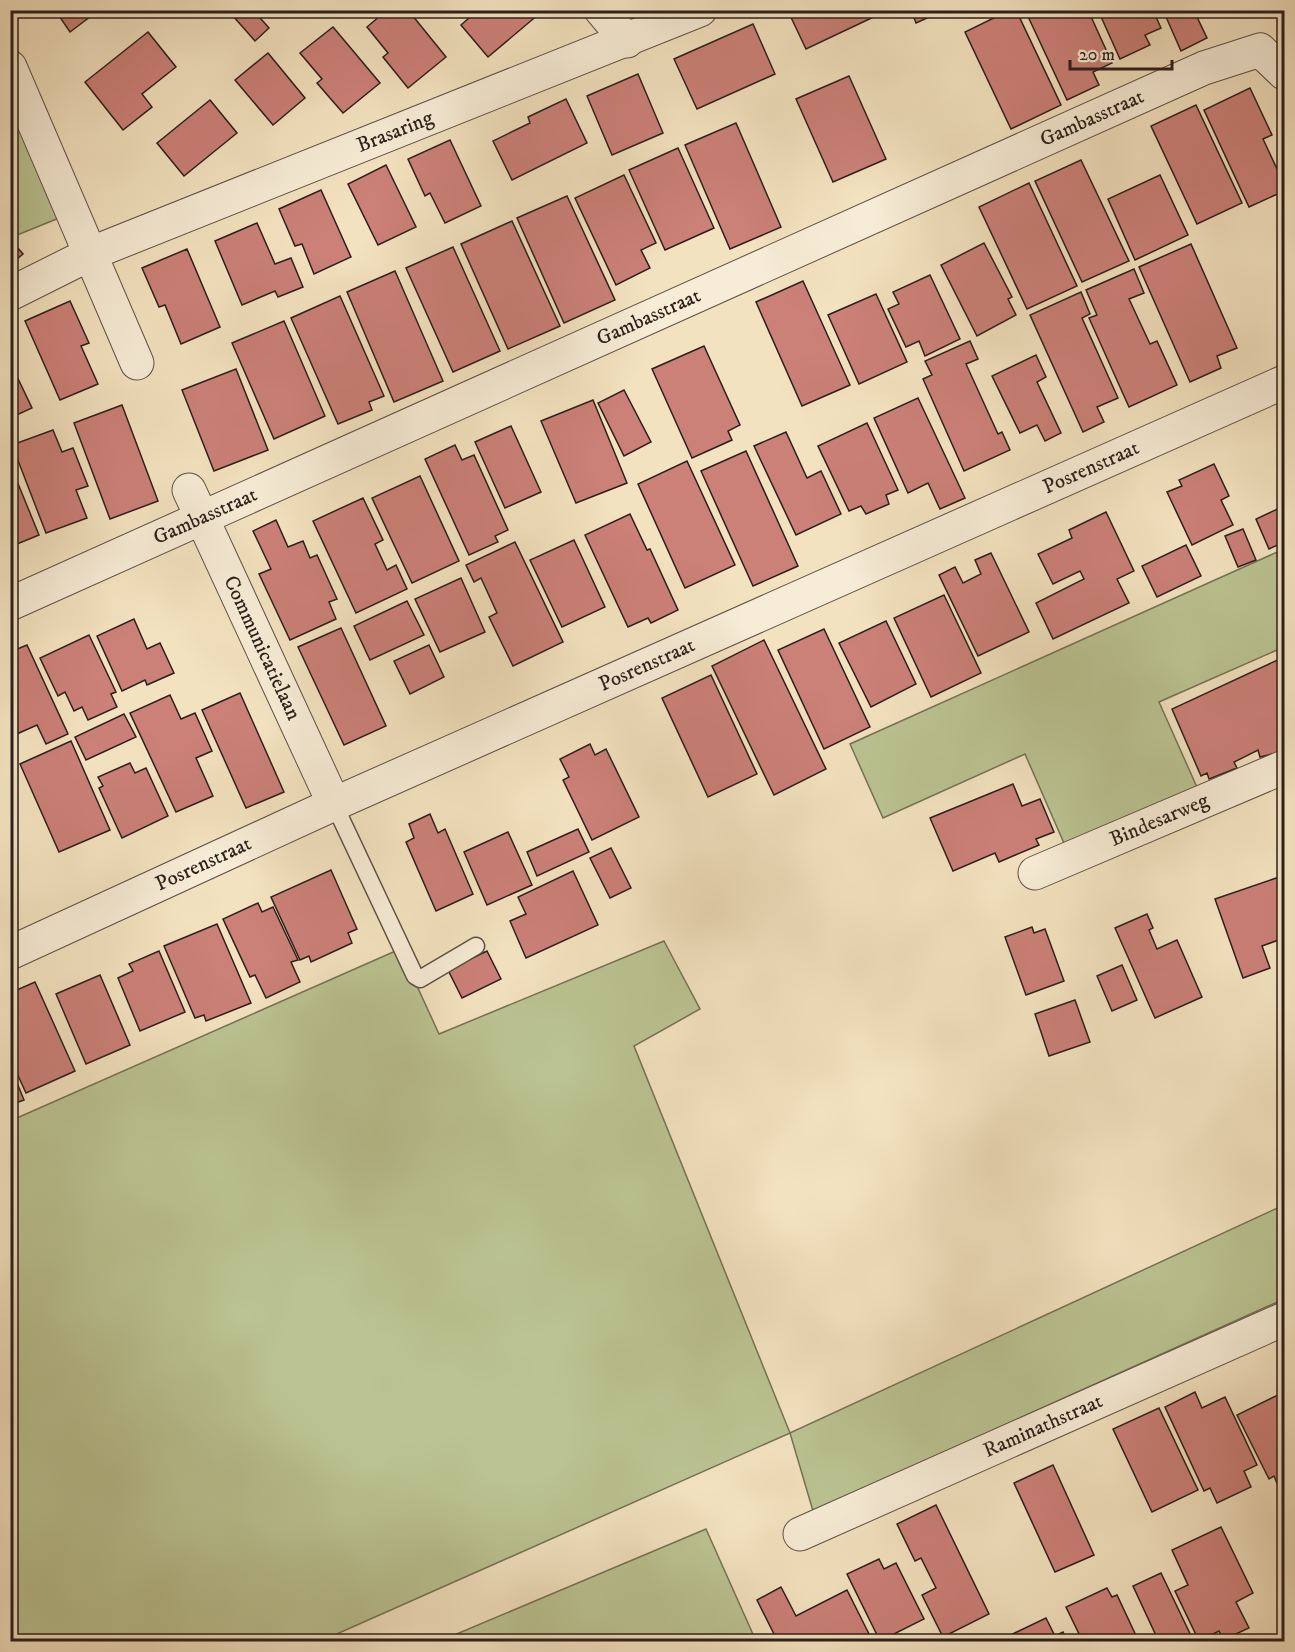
<svg xmlns="http://www.w3.org/2000/svg" width="1295" height="1652" font-family="'IM FELL DW Pica',serif">
	<style>
		.green { fill: #bbc392; stroke: #747156; stroke-width: 1.5 }
		.building { fill: #cb8078; stroke: #2c1f1a; stroke-width: 1.5 }
		.lines { fill: none; stroke-linecap: round; stroke-linejoin: round }
		.lane-casing { stroke: #5e5044; stroke-width: 19 }
		.street-casing { stroke: #5e5044; stroke-width: 35 }
		.lane { stroke: #f7ecd6; stroke-width: 16 }
		.street { stroke: #f7ecd6; stroke-width: 33 }
		.labels { text-anchor: middle; dominant-baseline: central; stroke-width: 4.5; stroke-linejoin: round; paint-order: stroke }
		.street-label { font-size: 21px; fill: #2c1f1a; stroke: #f7ecd6 }
	</style>
	<rect width="100%" height="100%" fill="#f3e2c0"/>
	<filter id="stains"><feTurbulence type="fractalNoise" baseFrequency=".00333" numOctaves="4"/><feColorMatrix values="0 0 0 0 .2 0 0 0 0 .09 0 0 0 0 .02 0 0 0 .5 -.17"/></filter>
	<radialGradient id="worn" r=".72"><stop offset=".6" stop-color="#630" stop-opacity="0"/><stop offset="1" stop-color="#630" stop-opacity=".3"/></radialGradient>
	<g class="green">
		<path d="M10 102 59 218 15 236 10 232Z"/>
		<path d="M1284 549V647L1159 702 1200 794 1067 850 1025 754 883 818 850 744Z"/>
		<path d="M664 941 700 1009 634 1046 790 1433 1284 1205V1299L813 1511 790 1433 321 1641H11L10 1121 400 949 439 1034Z"/>
		<path d="M706 1529 756 1641H440Z"/>
	</g>
	<g class="building">
		<path d="M55 10H99L70 32Z"/>
		<path d="M239 10H253L269 28 255 41 233 16Z"/>
		<path d="M387 10H408L446 57 408 88 383 57 388 53 367 27Z"/>
		<path d="M478 10H536L539 14 488 57 461 25Z"/>
		<path d="M881 10 882 13 806 49 788 11Z"/>
		<path d="M911 10H945L916 23Z"/>
		<path d="M1010 10H1016L1061 105 1011 129 965 32Z"/>
		<path d="M1025 10H1088L1112 63 1093 72 1099 85 1067 100Z"/>
		<path d="M1098 10H1153L1161 28 1145 35 1150 45 1120 59Z"/>
		<path d="M1163 10H1211L1197 17 1207 38 1181 51Z"/>
		<path d="M753 24 775 74 697 109 674 59Z"/>
		<path d="M333 27 380 83 343 113 317 83 322 79 300 53Z"/>
		<path d="M148 32 176 67 142 94 152 107 123 130 85 82Z"/>
		<path d="M268 53 305 98 273 125 235 80Z"/>
		<path d="M638 74 663 133 612 155 587 96Z"/>
		<path d="M849 76 886 159 833 182 796 99Z"/>
		<path d="M1250 88 1272 135 1263 139 1284 184V191L1249 207 1204 110Z"/>
		<path d="M566 99 587 143 512 180 493 141 530 123 528 117Z"/>
		<path d="M210 100 237 133 184 176 157 143Z"/>
		<path d="M1196 105 1242 203 1197 224 1151 126Z"/>
		<path d="M736 123 781 227 730 249 685 145Z"/>
		<path d="M450 140 481 206 445 223 430 193 425 196 408 159Z"/>
		<path d="M678 148 714 228 665 250 629 170Z"/>
		<path d="M1081 160 1129 261 1082 282 1035 181Z"/>
		<path d="M386 165 416 227 378 245 348 184Z"/>
		<path d="M624 175 656 243 641 250 650 268 616 285 575 198Z"/>
		<path d="M1160 175 1188 235 1135 260 1108 199Z"/>
		<path d="M1029 183 1077 286 1027 309 979 207Z"/>
		<path d="M321 190 351 257 314 274 302 244 295 246 279 209Z"/>
		<path d="M567 196 615 300 564 323 517 218Z"/>
		<path d="M512 221 560 326 508 349 461 244Z"/>
		<path d="M257 223 275 264 291 258 303 287 278 297 275 291 242 305 215 241Z"/>
		<path d="M10 239 23 254 10 265Z"/>
		<path d="M984 243 1012 297 1008 299 1016 315 977 336 941 265Z"/>
		<path d="M1191 244 1237 348 1217 356 1221 368 1190 382 1139 267Z"/>
		<path d="M453 247 500 351 453 372 406 268Z"/>
		<path d="M187 249 220 327 181 344 165 305 159 307 142 268Z"/>
		<path d="M1134 269 1144 293 1129 299 1150 344 1157 341 1177 385 1129 407 1089 318 1097 315 1086 290Z"/>
		<path d="M395 271 443 381 394 402 347 292Z"/>
		<path d="M930 275 960 339 925 356 919 341 906 347 888 309 899 304 893 292Z"/>
		<path d="M803 281 850 385 802 406 756 302Z"/>
		<path d="M1081 292 1090 314 1082 318 1118 398 1097 407 1104 422 1083 432 1030 315Z"/>
		<path d="M876 294 907 362 859 384 828 315Z"/>
		<path d="M340 296 384 396 369 402 372 410 338 424 291 318Z"/>
		<path d="M70 301 89 343 81 346 98 384 60 400 25 321Z"/>
		<path d="M284 321 325 416 274 439 232 343Z"/>
		<path d="M970 341 978 359 966 364 998 434 1002 432 1010 450 964 471 923 379 932 375 925 361Z"/>
		<path d="M704 346 740 425 728 431 732 440 692 458 652 369Z"/>
		<path d="M1036 355 1046 377 1037 382 1061 433 1045 441 1037 425 1020 433 992 376Z"/>
		<path d="M10 362 32 408 10 418Z"/>
		<path d="M236 369 268 450 214 471 182 390Z"/>
		<path d="M624 390 651 442 624 456 598 403Z"/>
		<path d="M918 398 965 498 940 509 928 483 908 493 874 418Z"/>
		<path d="M593 400 627 483 576 503 541 421Z"/>
		<path d="M122 405 158 501 110 519 74 423Z"/>
		<path d="M867 423 898 490 886 495 889 504 866 514 861 506 849 511 818 446Z"/>
		<path d="M511 426 541 492 505 508 475 442Z"/>
		<path d="M53 430 62 452 73 448 88 486 76 490 87 518 46 533 12 445Z"/>
		<path d="M786 432 807 478 821 471 841 514 796 535 754 446Z"/>
		<path d="M455 445 462 460 474 455 508 530 495 536 498 542 469 555 425 459Z"/>
		<path d="M746 451 798 566 753 586 701 471Z"/>
		<path d="M687 461 735 565 685 588 638 484Z"/>
		<path d="M10 464 39 535 12 546 17 561 10 564Z"/>
		<path d="M1214 464 1229 496 1221 500 1233 525 1192 545 1167 492 1182 486 1179 480Z"/>
		<path d="M420 476 459 561 412 583 372 498Z"/>
		<path d="M363 498 383 540 375 544 387 570 396 565 407 589 356 613 313 521Z"/>
		<path d="M1284 506V542L1269 549 1256 519Z"/>
		<path d="M1106 512 1134 571 1117 579 1129 603 1053 639 1036 603 1084 579 1080 571 1053 584 1038 554 1072 538 1069 530Z"/>
		<path d="M630 514 647 550 650 549 678 610 651 623 648 618 628 627 585 535Z"/>
		<path d="M276 520 288 547 303 541 310 558 317 555 337 599 329 602 336 619 290 640 259 574 271 569 253 531Z"/>
		<path d="M1243 529 1256 560 1238 567 1225 536Z"/>
		<path d="M574 540 605 607 562 627 530 560Z"/>
		<path d="M515 542 563 642 513 666 489 617 497 613 481 578 474 582 466 565Z"/>
		<path d="M1186 545 1201 576 1157 597 1142 566Z"/>
		<path d="M991 553 1029 632 978 656 939 575 955 567 963 583 981 574 975 560Z"/>
		<path d="M461 578 485 632 440 652 415 599Z"/>
		<path d="M944 595 981 673 931 697 894 618Z"/>
		<path d="M407 601 424 635 370 660 354 626Z"/>
		<path d="M134 619 147 649 160 643 174 673 147 685 145 680 122 691 97 636Z"/>
		<path d="M886 621 916 684 871 707 839 643Z"/>
		<path d="M341 628 386 726 344 745 298 647Z"/>
		<path d="M824 629 870 727 824 749 778 650Z"/>
		<path d="M89 635 116 692 111 694 117 707 88 720 82 707 74 711 65 692 58 696 40 658Z"/>
		<path d="M764 640 826 769 774 795 712 666Z"/>
		<path d="M27 645 68 734 46 744 37 725 10 737V652Z"/>
		<path d="M429 645 444 677 410 694 394 661Z"/>
		<path d="M1284 657V751L1260 757 1258 750 1234 762 1237 768 1209 779 1207 773 1201 776 1172 709Z"/>
		<path d="M711 675 757 774 708 797 662 698Z"/>
		<path d="M240 693 284 792 246 808 202 710Z"/>
		<path d="M170 695 181 719 195 713 212 751 196 758 213 796 176 812 130 713Z"/>
		<path d="M124 714 136 737 86 760 75 737Z"/>
		<path d="M71 741 110 830 59 852 20 764Z"/>
		<path d="M590 744 595 755 606 749 639 817 592 840 563 780 569 777 560 759Z"/>
		<path d="M130 763 135 773 146 768 168 816 122 838 99 788 103 786 98 777Z"/>
		<path d="M1013 784 1022 806 1040 799 1054 832 1036 839 1039 845 999 862 995 853 953 871 930 818Z"/>
		<path d="M430 814 438 833 445 829 473 894 436 911 406 842 414 838 409 824Z"/>
		<path d="M578 829 589 852 537 876 527 852Z"/>
		<path d="M508 832 532 885 487 905 464 852Z"/>
		<path d="M611 848 631 888 610 898 590 858Z"/>
		<path d="M331 870 357 929 348 933 352 943 311 962 309 956 300 960 271 897Z"/>
		<path d="M573 871 598 925 526 958 510 921 526 914 518 897Z"/>
		<path d="M1282 876 1284 938 1262 946 1270 968 1243 978 1215 899Z"/>
		<path d="M258 903 262 912 273 907 298 960 291 962 300 982 266 998 255 975 250 977 223 919Z"/>
		<path d="M1147 914 1153 928 1149 930 1157 949 1177 940 1202 997 1155 1018 1115 928Z"/>
		<path d="M217 924 251 1003 206 1021 204 1015 195 1018 164 946Z"/>
		<path d="M1032 927 1034 933 1045 929 1064 981 1026 995 1005 937Z"/>
		<path d="M159 951 185 1012 140 1031 118 978 133 971 129 964Z"/>
		<path d="M487 951 501 979 462 998 448 970Z"/>
		<path d="M1122 965 1137 1000 1112 1011 1097 976Z"/>
		<path d="M100 975 130 1045 86 1064 56 994Z"/>
		<path d="M35 982 75 1071 26 1093 10 1058V993Z"/>
		<path d="M1075 1000 1090 1042 1049 1056 1035 1014Z"/>
		<path d="M13 1073 24 1100 10 1105V1074Z"/>
		<path d="M1195 1392 1202 1408 1225 1397 1257 1465 1244 1471 1251 1487 1217 1503 1210 1488 1204 1491 1165 1407Z"/>
		<path d="M1284 1392V1491L1281 1493 1274 1476 1269 1479 1237 1415Z"/>
		<path d="M1159 1408 1198 1490 1152 1512 1113 1429Z"/>
		<path d="M1053 1465 1094 1555 1055 1572 1014 1483Z"/>
		<path d="M936 1505 989 1614 943 1637 922 1595 936 1588 921 1558 915 1561 897 1524Z"/>
		<path d="M1221 1527 1253 1593 1236 1602 1249 1628 1223 1640 1219 1631 1199 1641 1175 1591 1188 1585 1172 1550Z"/>
		<path d="M879 1559 884 1569 896 1563 924 1619 880 1641 847 1574Z"/>
		<path d="M1161 1573 1194 1642H1159L1133 1586Z"/>
		<path d="M781 1587 796 1616 847 1590 873 1642H778L757 1600Z"/>
		<path d="M1107 1588 1112 1597 1117 1595 1139 1642H1083L1066 1607Z"/>
		<path d="M1046 1618 1055 1636 1063 1632 1067 1642H996Z"/>
	</g>
	<g class="lines">
		<defs>
			<path id="lane" d="M334 804 415 976 420 979 476 946"/>
			<g id="street">
				<path d="M601 10 627 41"/>
				<path d="M10 67 137 363"/>
				<path id="s1" d="M10 294 92 253 700 10"/>
				<path id="s2" d="M189 490 334 804"/>
				<path id="s3" d="M10 604 1204 68 1260 50 1284 73"/>
				<path id="s4" d="M1035 873 1284 767"/>
				<path id="s5" d="M10 953 334 804 1284 382"/>
				<path id="s6" d="M800 1534 1284 1319"/>
			</g>
		</defs>
		<use href="#lane" class="lane-casing"/>
		<use href="#street" class="street-casing"/>
		<use href="#lane" class="lane"/>
		<use href="#street" class="street"/>
	</g>
	<g class="labels">
		<g class="street-label">
			<text stroke="none"><textPath href="#s3" startOffset="1186">Gambasstraat</textPath></text>
			<text stroke="none"><textPath href="#s1" startOffset="418">Brasaring</textPath></text>
			<text stroke="none"><textPath href="#s3" startOffset="700">Gambasstraat</textPath></text>
			<text stroke="none"><textPath href="#s5" startOffset="1185">Posrenstraat</textPath></text>
			<text stroke="none"><textPath href="#s3" startOffset="214">Gambasstraat</textPath></text>
			<text stroke="none"><textPath href="#s2" startOffset="174">Communicatielaan</textPath></text>
			<text stroke="none"><textPath href="#s5" startOffset="699">Posrenstraat</textPath></text>
			<text stroke="none"><textPath href="#s4" startOffset="135">Bindesarweg</textPath></text>
			<text stroke="none"><textPath href="#s5" startOffset="213">Posrenstraat</textPath></text>
			<text stroke="none"><textPath href="#s6" startOffset="266">Raminathstraat</textPath></text>
		</g>
	</g>
	<rect width="1295" height="1652" fill="none" stroke="#f3e2c0" stroke-width="36"/>
	<rect x="12" y="12" width="1271" height="1628" fill="none" stroke="#2c1f1a" stroke-width="3"/>
	<rect x="18" y="18" width="1259" height="1616" fill="none" stroke="#2c1f1a" stroke-width="1.5"/>
	<path d="M1070 60v9h102v-9" fill="none" stroke="#2c1f1a" stroke-width="3"/>
	<text x="1079" y="60" font-size="18" fill="#2c1f1a" stroke="#f7ecd6" stroke-width="4.5" paint-order="stroke">20 m</text>
	<rect width="100%" height="100%" filter="url(#stains)"/>
	<rect width="100%" height="100%" fill="url(#worn)"/>
</svg>
